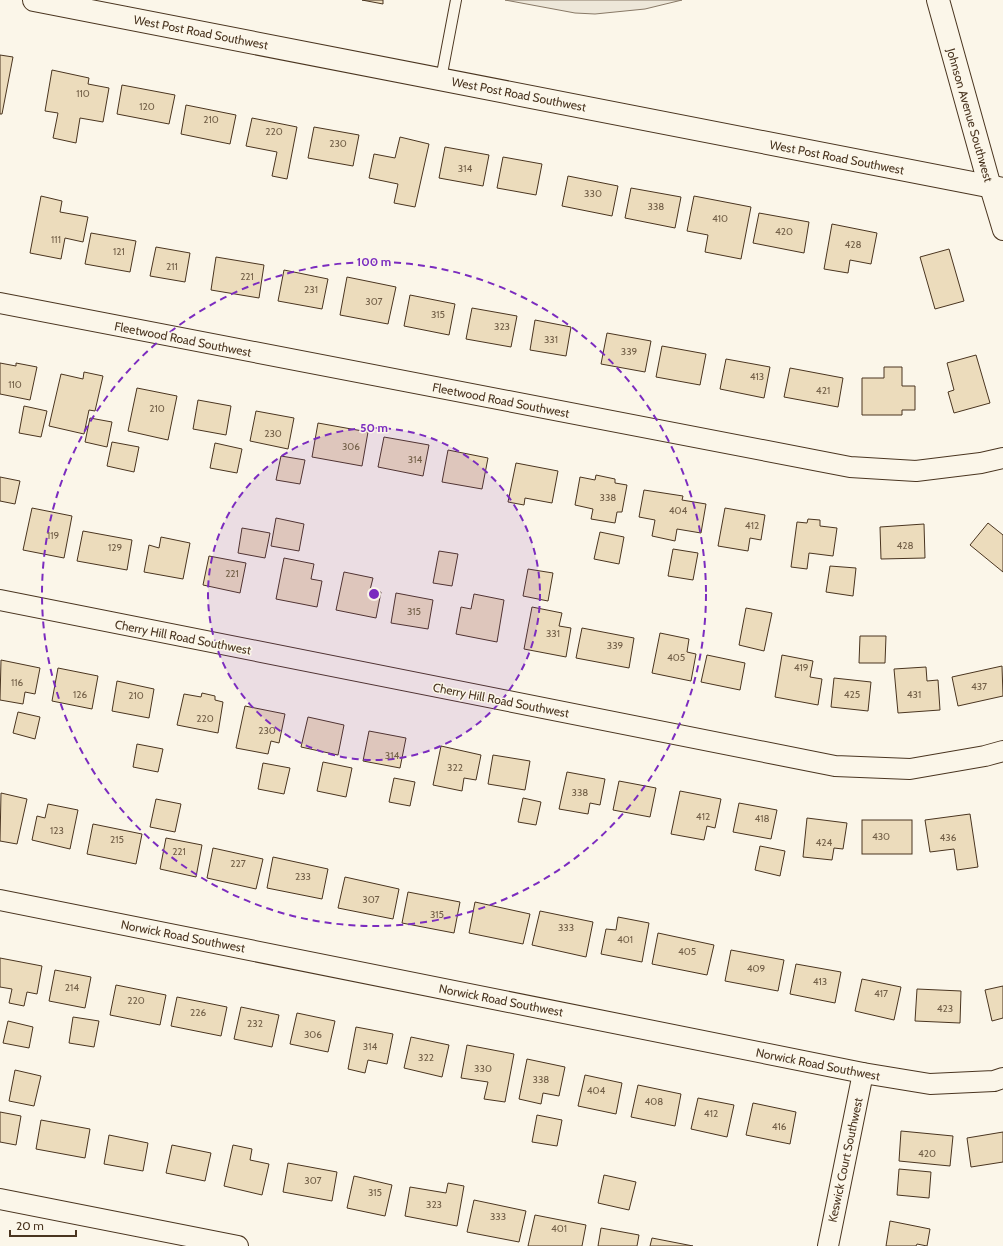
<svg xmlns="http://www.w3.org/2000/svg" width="1003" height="1246" font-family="Cabin,sans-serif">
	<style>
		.parking { fill: #ede7d9; stroke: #887966 }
		.building { fill: #ecdcbc; stroke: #4a3520 }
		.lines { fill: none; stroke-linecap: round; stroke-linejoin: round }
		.lane-casing { stroke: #4a3520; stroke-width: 12 }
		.street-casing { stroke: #4a3520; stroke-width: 22 }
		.secondary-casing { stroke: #4a3520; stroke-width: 24 }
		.lane { stroke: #fbf6e9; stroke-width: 10 }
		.street { stroke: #fbf6e9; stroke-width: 20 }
		.secondary { stroke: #fbf6e9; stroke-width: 22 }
		.ring { fill: none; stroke: #7b2cbf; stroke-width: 2; stroke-dasharray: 7 5 }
		.labels { text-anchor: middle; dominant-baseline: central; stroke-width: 3; stroke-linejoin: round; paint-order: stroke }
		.number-label { font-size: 10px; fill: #725f47 }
		.street-label { font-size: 12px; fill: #4a3520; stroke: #fbf6e9 }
		.centre { fill: #7b2cbf; stroke: #fbf6e9; stroke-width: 2 }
		.ring-label { font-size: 12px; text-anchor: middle; font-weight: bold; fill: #7b2cbf; stroke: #fbf6e9; stroke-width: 3; stroke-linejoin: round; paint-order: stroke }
	</style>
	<rect width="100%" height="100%" fill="#fbf6e9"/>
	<path class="parking" d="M505 0H682L645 9 595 14 575 13Z"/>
	<g class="building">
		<path d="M362 0H383V4Z"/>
		<path d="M0 55 13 57 2 114H0Z"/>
		<path d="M52 70 89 78 88 84 109 88 103 122 80 118 76 143 53 138 58 113 45 111Z"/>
		<path d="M122 85 175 95 169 124 117 114Z"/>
		<path d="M186 105 236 115 230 144 181 134Z"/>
		<path d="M252 118 297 127 287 179 272 176 277 152 246 146Z"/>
		<path d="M314 127 359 135 353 166 308 158Z"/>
		<path d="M400 137 429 144 415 207 394 203 398 184 369 178 374 154 395 158Z"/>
		<path d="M445 147 489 155 483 186 439 178Z"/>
		<path d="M503 157 542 164 536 195 497 188Z"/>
		<path d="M568 176 618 186 612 216 562 206Z"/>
		<path d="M631 188 681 197 675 228 625 218Z"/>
		<path d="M41 196 62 201 60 212 88 217 83 242 65 238 61 259 30 253Z"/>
		<path d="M694 196 751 207 741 259 705 252 708 235 687 231Z"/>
		<path d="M759 213 809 222 804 253 753 243Z"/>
		<path d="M832 224 877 233 871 264 850 260 848 273 824 269Z"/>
		<path d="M91 233 136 241 130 272 85 264Z"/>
		<path d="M156 247 190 253 185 282 150 276Z"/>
		<path d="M949 249 964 301 935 309 920 257Z"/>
		<path d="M216 257 264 265 259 298 211 290Z"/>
		<path d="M284 270 328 279 322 309 278 301Z"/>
		<path d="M347 277 396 287 388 324 340 315Z"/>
		<path d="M410 295 455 304 449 335 404 326Z"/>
		<path d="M472 308 517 316 511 347 466 339Z"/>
		<path d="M535 320 571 327 566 356 530 350Z"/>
		<path d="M607 333 651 341 645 372 601 364Z"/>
		<path d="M662 346 706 354 700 385 656 377Z"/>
		<path d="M976 355 990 403 954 413 948 392 954 390 947 363Z"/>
		<path d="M726 359 770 367 764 398 720 389Z"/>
		<path d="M0 363 16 366V363L37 367 30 400 0 394Z"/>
		<path d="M884 367H902V386H915V410H902V415H862V378H884Z"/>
		<path d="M790 368 843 378 838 407 784 397Z"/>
		<path d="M84 372 103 376 95 411 89 410 84 434 49 426 61 374 83 379Z"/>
		<path d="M137 388 177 396 168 440 128 431Z"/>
		<path d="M198 400 231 406 226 435 193 429Z"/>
		<path d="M24 406 47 411 41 437 19 433Z"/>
		<path d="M256 411 294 418 288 449 250 441Z"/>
		<path d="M90 418 112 422 107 447 85 442Z"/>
		<path d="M318 423 368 432 362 466 312 457Z"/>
		<path d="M384 437 429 445 423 476 378 467Z"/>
		<path d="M112 442 139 447 134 472 107 466Z"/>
		<path d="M215 443 242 449 237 473 210 468Z"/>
		<path d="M448 450 488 458 482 489 442 482Z"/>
		<path d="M281 456 305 460 300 484 276 480Z"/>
		<path d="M516 463 558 471 552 503 525 498 524 505 508 502Z"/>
		<path d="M596 475 615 479V483L627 485 622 512H617L615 523 591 519 593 509 575 505 580 477 595 480Z"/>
		<path d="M0 477 20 481 15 504 0 501Z"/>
		<path d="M644 490 683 496 682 500 706 504 701 533 677 529 675 541 652 536 655 520 639 517Z"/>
		<path d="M32 508 72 516 64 558 23 550Z"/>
		<path d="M725 508 765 515 761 540 750 538 748 551 718 546Z"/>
		<path d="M276 518 304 524 299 551 271 546Z"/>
		<path d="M808 519 820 520V526L837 528 833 556 809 553 807 569 791 567 797 522 807 523Z"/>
		<path d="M988 523 1003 535V572L970 545Z"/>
		<path d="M924 524 925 558 881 559 880 527Z"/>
		<path d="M242 528 270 533 265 558 238 553Z"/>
		<path d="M83 531 132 540 127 570 77 561Z"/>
		<path d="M600 532 624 537 619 564 594 559Z"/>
		<path d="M161 537 190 543 183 579 144 572 149 545 159 548Z"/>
		<path d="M673 549 698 553 693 580 668 576Z"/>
		<path d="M439 551 458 554 452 586 433 583Z"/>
		<path d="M209 556 246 563 240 593 203 585Z"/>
		<path d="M284 558 314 564 311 579 322 581 317 607 276 599Z"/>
		<path d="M830 566 856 568 853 596 826 592Z"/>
		<path d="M528 569 553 573 548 601 523 596Z"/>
		<path d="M344 572 373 578 370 590 381 592 376 618 336 610Z"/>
		<path d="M396 593 433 600 428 629 391 623Z"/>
		<path d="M474 594 504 600 497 642 456 634 461 607 471 609Z"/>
		<path d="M532 607 562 613 559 626 571 628 566 657 524 649Z"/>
		<path d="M746 608 772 613 764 651 739 645Z"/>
		<path d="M582 628 634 638 629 668 576 658Z"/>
		<path d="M660 633 689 639 687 652 696 654 691 681 652 673Z"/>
		<path d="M860 636H886L885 663H859Z"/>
		<path d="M707 655 745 663 740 690 701 682Z"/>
		<path d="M782 655 813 661 810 677 822 679 818 705 775 697Z"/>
		<path d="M1 660 40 668 35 694 25 692 23 704 0 700Z"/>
		<path d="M1002 666 1003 696 958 706 952 677Z"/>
		<path d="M926 667 927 681 938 680 940 710 898 713 894 669Z"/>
		<path d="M58 668 98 676 92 709 52 701Z"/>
		<path d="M834 678 871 682 868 711 831 707Z"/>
		<path d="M117 681 154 689 149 718 112 711Z"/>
		<path d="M202 693 215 696V700L223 702 218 733 177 725 184 694 201 697Z"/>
		<path d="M245 706 285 714 279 743 271 741 268 754 236 748Z"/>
		<path d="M18 712 40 717 35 739 13 733Z"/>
		<path d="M308 717 344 725 338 755 301 747Z"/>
		<path d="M369 731 406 738 400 768 363 761Z"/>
		<path d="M137 744 163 749 158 772 133 767Z"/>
		<path d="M441 746 481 755 476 780 464 778 462 791 433 785Z"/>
		<path d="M493 755 530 761 525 790 488 784Z"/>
		<path d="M323 762 352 768 346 797 317 791Z"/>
		<path d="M263 763 290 768 284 794 258 789Z"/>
		<path d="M567 772 605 779 600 805 590 803 588 814 559 809Z"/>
		<path d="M394 778 415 782 410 806 389 802Z"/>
		<path d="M619 781 656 788 650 817 613 810Z"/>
		<path d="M680 791 721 799 715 828 707 826 704 840 671 834Z"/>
		<path d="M1 793 27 799 17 844 0 841Z"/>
		<path d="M523 798 541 802 536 825 518 822Z"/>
		<path d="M156 799 181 804 175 832 150 827Z"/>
		<path d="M739 803 777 810 771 839 733 832Z"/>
		<path d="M48 804 78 810 70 849 32 840 37 816 45 818Z"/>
		<path d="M970 814 978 867 957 870 954 849 930 852 925 820Z"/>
		<path d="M807 818 847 823 843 849 834 848 832 860 803 857Z"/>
		<rect x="862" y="820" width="50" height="34"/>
		<path d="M93 824 142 834 136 864 87 854Z"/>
		<path d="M166 838 202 845 196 877 160 869Z"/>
		<path d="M760 846 785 851 780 876 755 870Z"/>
		<path d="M213 848 263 859 256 889 207 878Z"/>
		<path d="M273 857 328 869 322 899 267 888Z"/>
		<path d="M345 877 399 889 393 919 338 908Z"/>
		<path d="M408 892 460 902 454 933 402 923Z"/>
		<path d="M475 902 530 914 523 944 469 933Z"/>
		<path d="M540 911 593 922 586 957 532 945Z"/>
		<path d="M618 917 649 923 642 962 601 954 606 929 616 930Z"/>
		<path d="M658 933 714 945 707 975 652 964Z"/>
		<path d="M731 950 784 960 778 991 725 981Z"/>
		<path d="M0 958 42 966 37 994 27 992 24 1006 9 1003 12 989 0 987Z"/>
		<path d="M796 964 841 972 835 1003 790 994Z"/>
		<path d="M55 970 91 977 85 1008 49 1001Z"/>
		<path d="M862 979 901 987 894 1020 855 1011Z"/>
		<path d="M116 985 166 995 160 1025 110 1015Z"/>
		<path d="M1003 986V1018L992 1021 985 990Z"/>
		<path d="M917 989 961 991 960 1023 915 1021Z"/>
		<path d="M177 997 227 1007 221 1036 171 1026Z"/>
		<path d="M241 1007 279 1015 272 1047 234 1039Z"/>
		<path d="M297 1013 335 1021 328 1052 290 1044Z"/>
		<path d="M73 1017 99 1021 94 1047 69 1043Z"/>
		<path d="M8 1021 33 1027 29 1048 3 1043Z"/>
		<path d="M356 1027 393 1034 387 1064 368 1060 365 1073 348 1069Z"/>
		<path d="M411 1037 449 1045 442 1077 404 1068Z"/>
		<path d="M467 1045 514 1054 505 1102 484 1099 488 1082 461 1078Z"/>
		<path d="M527 1059 565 1067 559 1096 543 1093 541 1104 519 1099Z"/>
		<path d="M15 1070 41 1076 34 1106 9 1101Z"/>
		<path d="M585 1075 622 1083 616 1114 578 1106Z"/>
		<path d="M638 1085 681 1094 675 1126 631 1117Z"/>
		<path d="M698 1098 734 1105 727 1137 691 1129Z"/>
		<path d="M753 1103 796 1112 790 1144 746 1135Z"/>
		<path d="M0 1112 21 1116 16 1145 0 1142Z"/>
		<path d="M537 1115 562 1120 557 1146 532 1142Z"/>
		<path d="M41 1120 90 1129 85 1158 36 1149Z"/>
		<path d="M901 1131 953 1136 950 1166 899 1161Z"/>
		<path d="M1003 1132V1162L971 1167 967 1138Z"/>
		<path d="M109 1135 148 1143 143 1171 104 1164Z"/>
		<path d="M172 1145 211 1153 205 1181 166 1173Z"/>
		<path d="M233 1145 252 1149 250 1160 269 1164 262 1195 224 1186Z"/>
		<path d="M288 1163 337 1172 332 1201 283 1192Z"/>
		<path d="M899 1169 931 1172 929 1198 897 1195Z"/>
		<path d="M604 1175 636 1182 629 1210 598 1203Z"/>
		<path d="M354 1176 392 1185 385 1216 347 1208Z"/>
		<path d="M448 1183 464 1186 457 1226 405 1216 410 1187 446 1193Z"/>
		<path d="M474 1200 526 1211 519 1242 467 1232Z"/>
		<path d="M535 1215 586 1225 582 1246H528Z"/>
		<path d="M890 1221 930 1229 927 1246 917 1244 916 1246H886Z"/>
		<path d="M601 1228 639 1235 637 1246H598Z"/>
		<path d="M652 1238 693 1246H650Z"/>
	</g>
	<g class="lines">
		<defs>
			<path id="lane" d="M441 79 456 0"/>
			<g id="street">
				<path d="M990 187 1003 230"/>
				<path d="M0 303 850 467 916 471 981 463 1003 458"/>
				<path d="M0 600 835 766 910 769 985 756 1003 751"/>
				<path d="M0 900 863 1073 930 1084 994 1081 1003 1078"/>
				<path d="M0 1199 238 1246"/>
				<path d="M828 1246 863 1073"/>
			</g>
			<g id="secondary">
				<path d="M34 0 1003 189"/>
				<path d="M938 0 990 187"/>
			</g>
		</defs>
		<use href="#lane" class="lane-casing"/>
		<use href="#street" class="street-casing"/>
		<use href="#secondary" class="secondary-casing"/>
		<use href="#lane" class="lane"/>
		<use href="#street" class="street"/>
		<use href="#secondary" class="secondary"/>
	</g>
	<circle cx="374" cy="594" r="166" fill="#7b2cbf" fill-opacity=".12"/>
	<g class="ring">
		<circle cx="374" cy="594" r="166"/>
		<circle cx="374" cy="594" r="332"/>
	</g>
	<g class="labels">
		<g class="number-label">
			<text x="83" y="93">110</text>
			<text x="147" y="106">120</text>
			<text x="211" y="119">210</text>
			<text x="274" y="131">220</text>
			<text x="338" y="143">230</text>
			<text x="465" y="168">314</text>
			<text x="593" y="193">330</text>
			<text x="656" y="206">338</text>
			<text x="720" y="218">410</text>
			<text x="784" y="231">420</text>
			<text x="56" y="239">111</text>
			<text x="853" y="244">428</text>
			<text x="119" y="251">121</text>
			<text x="172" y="266">211</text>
			<text x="247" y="276">221</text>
			<text x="311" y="289">231</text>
			<text x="374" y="301">307</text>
			<text x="438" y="314">315</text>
			<text x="502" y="326">323</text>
			<text x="551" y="339">331</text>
			<text x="629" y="351">339</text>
			<text x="757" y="376">413</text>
			<text x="15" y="384">110</text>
			<text x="823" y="390">421</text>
			<text x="157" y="408">210</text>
			<text x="273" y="433">230</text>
			<text x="351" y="446">306</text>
			<text x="415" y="459">314</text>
			<text x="608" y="497">338</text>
			<text x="678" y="510">404</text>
			<text x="752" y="525">412</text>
			<text x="53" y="535">119</text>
			<text x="905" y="545">428</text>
			<text x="115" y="547">129</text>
			<text x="232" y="573">221</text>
			<text x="414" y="611">315</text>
			<text x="553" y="633">331</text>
			<text x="615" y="645">339</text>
			<text x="676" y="657">405</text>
			<text x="801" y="667">419</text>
			<text x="17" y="682">116</text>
			<text x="979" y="686">437</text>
			<text x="80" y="694">126</text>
			<text x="852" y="694">425</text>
			<text x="914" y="694">431</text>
			<text x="136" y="695">210</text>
			<text x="205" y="718">220</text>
			<text x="267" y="730">230</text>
			<text x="392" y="755">314</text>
			<text x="455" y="767">322</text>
			<text x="580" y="792">338</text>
			<text x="703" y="816">412</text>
			<text x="762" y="818">418</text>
			<text x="57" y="830">123</text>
			<text x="881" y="836">430</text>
			<text x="948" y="837">436</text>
			<text x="117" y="839">215</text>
			<text x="824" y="842">424</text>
			<text x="179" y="851">221</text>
			<text x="238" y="863">227</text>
			<text x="303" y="876">233</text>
			<text x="371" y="899">307</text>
			<text x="437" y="914">315</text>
			<text x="566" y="927">333</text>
			<text x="625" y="939">401</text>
			<text x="687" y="951">405</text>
			<text x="756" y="968">409</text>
			<text x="820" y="981">413</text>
			<text x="72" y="987">214</text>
			<text x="881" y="993">417</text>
			<text x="136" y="1000">220</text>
			<text x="945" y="1008">423</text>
			<text x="198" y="1012">226</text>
			<text x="255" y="1023">232</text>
			<text x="313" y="1034">306</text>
			<text x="370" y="1046">314</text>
			<text x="426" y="1057">322</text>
			<text x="483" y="1068">330</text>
			<text x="541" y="1079">338</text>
			<text x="596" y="1090">404</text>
			<text x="654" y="1101">408</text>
			<text x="711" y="1113">412</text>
			<text x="779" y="1126">416</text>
			<text x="927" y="1153">420</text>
			<text x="313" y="1180">307</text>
			<text x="375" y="1192">315</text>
			<text x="434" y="1204">323</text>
			<text x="498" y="1216">333</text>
			<text x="559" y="1228">401</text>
		</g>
		<g class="street-label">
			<text transform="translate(201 32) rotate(11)">West Post Road Southwest</text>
			<text transform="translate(519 94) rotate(11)">West Post Road Southwest</text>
			<text transform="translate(970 115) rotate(74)">Johnson Avenue Southwest</text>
			<text transform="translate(837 157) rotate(11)">West Post Road Southwest</text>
			<text transform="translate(183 339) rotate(11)">Fleetwood Road Southwest</text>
			<text transform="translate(501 400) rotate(11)">Fleetwood Road Southwest</text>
			<text transform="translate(183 637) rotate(11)">Cherry Hill Road Southwest</text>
			<text transform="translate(501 700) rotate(11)">Cherry Hill Road Southwest</text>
			<text transform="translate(183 936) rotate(11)">Norwick Road Southwest</text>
			<text transform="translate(501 1000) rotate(11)">Norwick Road Southwest</text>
			<text transform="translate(818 1064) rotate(11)">Norwick Road Southwest</text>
			<text transform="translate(845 1160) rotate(-78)">Keswick Court Southwest</text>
		</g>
	</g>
	<circle cx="374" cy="594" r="6" class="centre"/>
	<g class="ring-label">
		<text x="374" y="266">100 m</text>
		<text x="374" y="432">50 m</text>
	</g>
	<path d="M10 1230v6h66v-6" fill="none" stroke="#4a3520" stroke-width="2"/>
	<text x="16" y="1230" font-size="12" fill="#4a3520" stroke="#fbf6e9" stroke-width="3" paint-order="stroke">20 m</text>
</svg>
